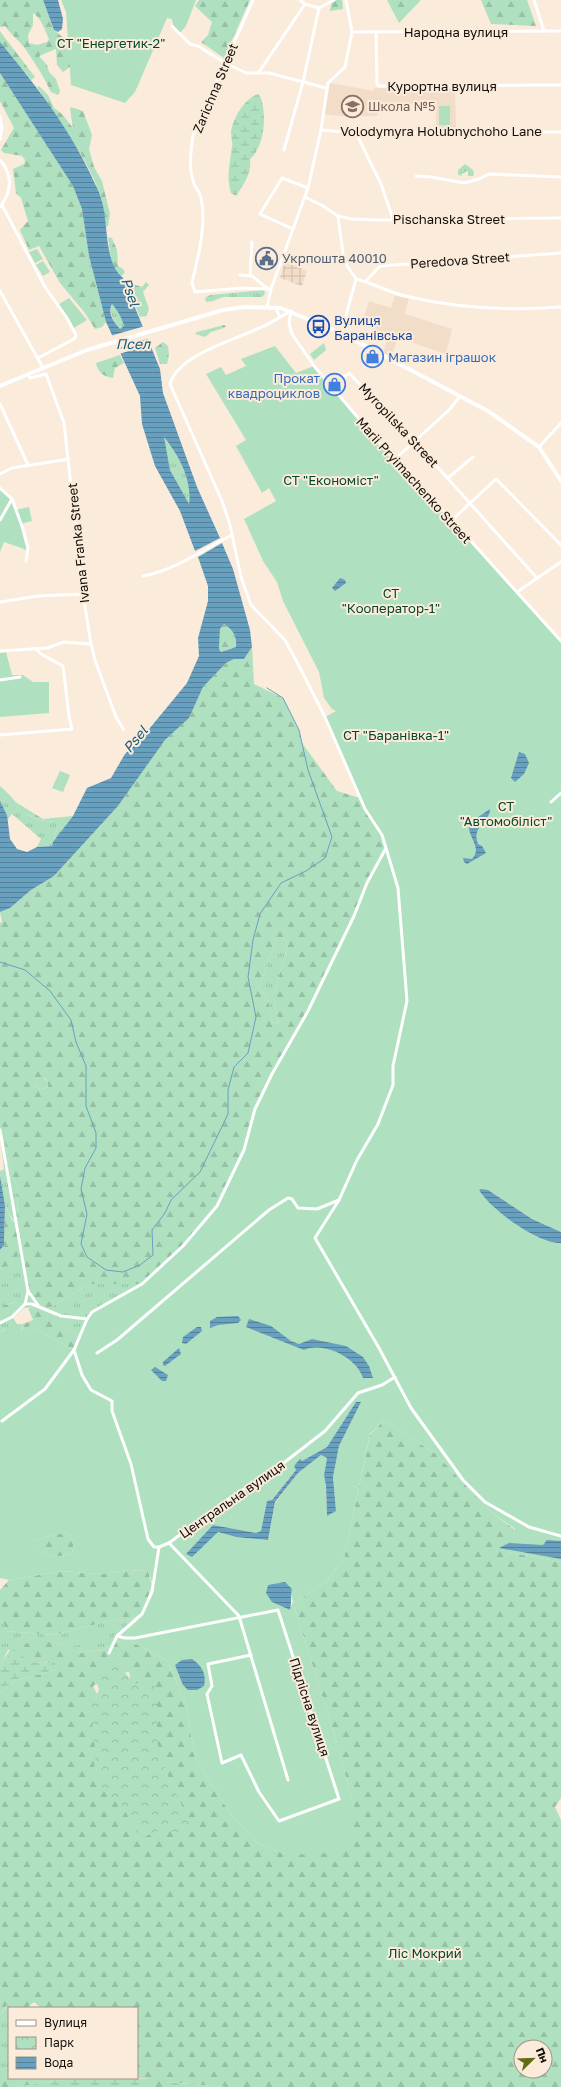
<svg xmlns="http://www.w3.org/2000/svg" width="561" height="2087" font-family="'Golos Text',sans-serif">
	<style>
		.built { fill: #f2dec8 }
		.industrial { fill: url(#industrial-grid) }
		.grass { fill: url(#grass-tufts) }
		.forest { fill: url(#forest-firs); fill-rule: evenodd }
		.wetland { fill: url(#wetland-marsh) }
		.park { fill: url(#park-crowns) }
		.garden { fill: #afe1c0; fill-rule: evenodd }
		.water { fill: url(#water-rules); fill-rule: evenodd }
		.pier { fill: #faebda }
		.lines { fill: none; stroke-linecap: round; stroke-linejoin: round }
		.stream { stroke: #68a0bf; stroke-width: 1 }
		.minor { stroke: #fff; stroke-width: 3 }
		.secondary { stroke: #fff; stroke-width: 4 }
		.labels { text-anchor: middle; dominant-baseline: central; stroke-width: 4; stroke-linejoin: round; paint-order: stroke }
		.street-label { font-size: 13px; fill: #15100b; stroke: #faebda }
		.park-label { font-size: 13px; fill: #054929; stroke: #faebda }
		.education-label { font-size: 13px; fill: #785e54; stroke: #faebda; text-anchor: start }
		.service-label { font-size: 13px; fill: #4e5e75; stroke: #faebda; text-anchor: start }
		.transit-label { font-size: 13px; fill: #164399; stroke: #faebda; text-anchor: start }
		.shop-label { font-size: 13px; fill: #366cbe; stroke: #faebda; text-anchor: start }
		.water-label { font-size: 14px; font-style: italic; fill: #195d7d; stroke: #faebda }
	</style>
	<defs>
		<pattern id="industrial-grid" width="8" height="8" patternUnits="userSpaceOnUse"><rect width="8" height="8" fill="#f2dec8"/><path d="M0 4h8M4 0v8" fill="none" stroke="#cfbdaa"/></pattern>
		<pattern id="grass-tufts" width="24" height="20" patternUnits="userSpaceOnUse"><rect width="24" height="20" fill="#afe1c0"/><path d="M3 7l-1-3M5 7V3M7 7l1-3M15 17l-1-3M17 17v-4M19 17l1-3" fill="none" stroke="#96c0a4"/></pattern>
		<pattern id="forest-firs" width="22" height="20" patternUnits="userSpaceOnUse"><rect width="22" height="20" fill="#afe1c0"/><path d="M5 1l3.5 6h-7zM16 11l3.5 6h-7z" fill="#96c0a4"/></pattern>
		<pattern id="wetland-marsh" width="20" height="14" patternUnits="userSpaceOnUse"><rect width="20" height="14" fill="#afe1c0"/><path d="M1 5h8M5 5V1M11 12h8M15 12V8" fill="none" stroke="#96c0a4"/></pattern>
		<pattern id="park-crowns" width="20" height="18" patternUnits="userSpaceOnUse"><rect width="20" height="18" fill="#afe1c0"/><path d="M2 6a3 3 0 1 1 6 0M12 15a3 3 0 1 1 6 0" fill="none" stroke="#96c0a4"/></pattern>
		<pattern id="water-rules" width="6" height="5" patternUnits="userSpaceOnUse"><rect width="6" height="5" fill="#68a0bf"/><path d="M0 2.5h6" fill="none" stroke="#548199"/></pattern>
	</defs>
	<rect width="100%" height="100%" fill="#faebda"/>
	<g class="built">
		<path d="M330 83 374 91V88L455 89 456 128H436V105L380 104 377 116H358L357 118 324 114Z"/>
		<path d="M395 296 409 298 405 314 452 329 446 354 398 338 391 357 383 353 388 336 362 324 369 301 391 308Z"/>
	</g>
	<path class="industrial" d="M285 261 307 271 302 286 280 278Z"/>
	<g class="grass">
		<path d="M264 290 265 294 262 297H223L213 301 206 302 205 298 210 295Z"/>
		<path d="M112 304C119 312 121 315 124 326L120 329C114 321 108 314 112 304Z"/>
		<path d="M324 343 326 350 314 360 310 354Z"/>
		<path d="M163 436C179 456 192 479 189 505L170 470Z"/>
		<path d="M0 786C24 806 19 820 56 822L58 827 54 837 56 839 52 846 37 847 41 839 12 814 6 822 7 815 0 801Z"/>
		<path d="M277 937 286 939 287 948 273 997 279 1024 272 1022 268 999 259 988Z"/>
		<path d="M35 1077H43L47 1081 48 1087 40 1090 35 1085Z"/>
		<path d="M0 1136 6 1144 11 1174 17 1185 18 1225C4 1212 3 1194 0 1176V1171L4 1169Z"/>
		<path d="M21 1250 38 1305 24 1308 13 1318 17 1324H23L20 1334 4 1329 0 1333V1315L3 1317 18 1302 0 1306V1269L10 1264Z"/>
		<path d="M111 1283 142 1284 80 1336 62 1326 48 1309 89 1284Z"/>
		<path d="M142 1614 125 1638 102 1650 78 1653 55 1642 8 1650 1 1664 0 1661V1617L7 1631 53 1635 113 1620 127 1621Z"/>
		<path d="M8 2005 9 2068 0 2070V2015Z"/>
	</g>
	<g class="forest">
		<path d="M0 0H43L54 30 71 44 73 65 63 72 57 65 56 49 39 56 47 65 49 72 56 79 60 91 58 95 51 92C44 77 35 63 26 50 20 41 11 35 5 26L0 27ZM33 13C41 17 45 31 49 39L47 42 37 45 29 43 28 35 33 25Z"/>
		<path d="M199 0H250L224 58 201 42 208 35 212 22 195 6Z"/>
		<path d="M332 0H342L343 9 330 11Z"/>
		<path d="M387 0H421L399 23Z"/>
		<path d="M481 0H527L536 26 491 24Z"/>
		<path d="M0 31 2 34 35 77 31 80 0 42Z"/>
		<path d="M0 73 73 186 82 209 89 256 106 322 102 327 95 329 85 313 60 283 39 246 29 250 20 230 28 221 21 198 16 193 13 169 24 164 25 160 22 156 4 153 1 150 14 128 0 101Z"/>
		<path d="M39 86 48 95 54 108 62 114 73 128 70 109 71 107 83 111 92 135 89 149 94 167 102 181 110 214 108 226 106 227C104 217 104 206 101 197 87 157 60 122 37 87Z"/>
		<path d="M108 237 112 238 117 250 118 266 123 269 125 272 121 277C110 267 110 251 108 237Z"/>
		<path d="M146 282 149 285 143 292 149 309 146 316 140 317 129 290V283L142 287Z"/>
		<path d="M224 325 226 326 224 328 211 332 205 337 195 334 197 332Z"/>
		<path d="M163 342 168 346C169 353 169 358 167 364H160L155 348Z"/>
		<path d="M120 355 124 363 115 368 113 378C103 376 98 373 96 363Z"/>
		<path d="M224 624C233 630 237 636 236 647L221 652 219 649 220 629Z"/>
		<path d="M252 647 254 684 283 698 299 730 302 743 337 791 360 798 382 835 386 848 217 1206 183 1246 142 1284H89L48 1309 61 1316 62 1326 80 1336 74 1350 31 1326 22 1329 23 1324 33 1320 28 1308 37 1305 28 1291 21 1251 10 1264 0 1269V1250L4 1245 5 1205 12 1220 18 1225 17 1185 11 1174 6 1144 0 1136V923L2 922 0 912 10 908 31 890 54 876 118 806 165 740 189 718 203 687 226 663 234 659H244ZM277 937 286 939 287 948 273 997 279 1024 272 1022 268 999 259 988ZM35 1077H43L47 1080 48 1087 40 1090 35 1085Z"/>
		<path d="M14 801 43 819 73 816 56 839 54 837 58 827 56 822C40 821 24 817 14 801Z"/>
		<path d="M18 1302 20 1306 9 1317 3 1318 0 1315V1306Z"/>
		<path d="M384 1420 436 1454 491 1512 515 1530 508 1552 561 1562V1798L555 1807 561 1820V2087H226L167 2082 166 2087H150V2079L137 2078V2008H41L34 2002 27 2008H9V2010L7 2005 0 2015V1694L14 1681 55 1670V1663L28 1662 14 1650 0 1668V1661L1 1663 14 1644 55 1642 79 1653 102 1650 125 1638 168 1661 186 1704 195 1758 232 1816 259 1844 285 1854 354 1808 336 1740 293 1603 326 1582 344 1558 370 1435ZM129 1672 130 1677 125 1689 97 1694 93 1686 117 1673ZM521 2047H545V2071H521Z"/>
		<path d="M67 1532 74 1542 72 1554 55 1557 36 1551 33 1540Z"/>
		<path d="M128 1570 148 1571 152 1585 142 1614 127 1621 113 1620 53 1635 7 1631 0 1617V1590L9 1580 62 1571 100 1574Z"/>
		<path d="M9 2068V2078H70L18 2087H0V2070Z"/>
	</g>
	<g class="wetland">
		<path d="M259 94C268 111 265 147 250 159 252 173 244 184 236 196L231 193C226 177 230 164 232 147 233 142 231 137 231 132 233 118 245 97 259 94Z"/>
		<path d="M465 164 473 170 474 174 473 176H468V171L461 174 462 176 458 175V170Z"/>
		<path d="M14 1649 29 1662 55 1663V1670L14 1681 0 1694V1668Z"/>
		<path d="M70 2078 150 2079V2087H18Z"/>
		<path d="M166 2082 226 2087H166Z"/>
	</g>
	<path class="park" d="M116 1661 134 1684 152 1679C162 1701 154 1723 158 1745 164 1773 179 1799 192 1824L180 1832 156 1831 141 1839 121 1804 103 1791 94 1766 96 1754 89 1705 94 1699 99 1690 94 1674 109 1663Z"/>
	<g class="garden">
		<path d="M61 0H196L186 26 180 33 173 25 172 19 167 18 135 92 125 103 71 85 66 12Z"/>
		<rect x="439" y="106" width="11" height="19"/>
		<path d="M37 249 43 259 35 263 29 252Z"/>
		<path d="M43 261 50 272 43 276 36 265Z"/>
		<path d="M69 298 87 320 74 328 59 304Z"/>
		<path d="M275 346 296 373 314 366 388 453 452 520 561 641V1232L532 1219 488 1190H479C490 1209 538 1244 561 1243V1562L508 1552 515 1529 491 1512 436 1454 384 1420 370 1434 344 1558 326 1582 293 1603 336 1740 354 1808 352 1841 319 1855 285 1854 259 1844 232 1816 195 1758 186 1704 168 1661 125 1638C135 1623 151 1605 152 1586 153 1581 149 1575 148 1571L128 1570 100 1574 62 1571 9 1580 0 1578V1333L10 1325 20 1333 22 1329 31 1326 74 1350 92 1312 142 1284 183 1246 217 1206 244 1150 255 1109 272 1074 308 1011 354 916 367 883 386 848 382 835 365 809 325 717 336 711 332 709 324 698 319 672 283 601 277 582 263 561 244 519 276 501 269 488 262 493 236 446 246 440 206 374 221 367 226 375 246 366 241 359ZM356 1402H361L339 1446 333 1477 336 1511 327 1516 326 1486 324 1475 327 1458 321 1455 298 1473 275 1503 268 1540 236 1537 218 1532 213 1525 256 1533 261 1531 267 1501H271L296 1470 294 1466 300 1460 302 1461 327 1447ZM67 1532 74 1542 72 1554 55 1557 37 1551 33 1540ZM291 1594 293 1601 290 1610 272 1602Z"/>
		<path d="M0 490 10 499 15 510 29 507 32 521 20 524 27 550 4 542 0 552Z"/>
		<path d="M6 652 12 675H23L33 682H49V713L0 717V653Z"/>
		<path d="M60 771 70 775 63 792 52 788Z"/>
		<path d="M109 1626V1636L99 1642 73 1646 69 1632Z"/>
	</g>
	<g class="water">
		<path d="M43 0H58L63 19 62 29 58 32 54 30Z"/>
		<path d="M0 42C34 83 68 126 91 175 94 183 99 190 101 198 109 221 103 262 123 278L160 369 163 393 197 487 220 538 195 551 180 511 155 466 142 424 140 396 106 322 89 256 82 209 73 186 0 73ZM112 304C118 311 121 316 124 326L120 329C114 322 107 314 112 304ZM164 437C179 456 192 479 189 504L170 470Z"/>
		<path d="M222 543 233 569 250 630 252 647 244 659H234L226 663 203 687 189 718 165 740 118 806 54 876 31 890 10 908 0 912V801L7 815 10 839 17 849 27 852 37 847 52 846 53 842 73 816 87 788 111 778 125 754 145 734 187 683 199 656 198 638 208 601V586L198 557ZM224 624C233 630 237 636 236 647L221 652 219 649 220 629Z"/>
		<path d="M340 578 345 580 346 583 335 591 332 588Z"/>
		<path d="M519 752 525 754 529 763 524 774 515 782 511 778Z"/>
		<path d="M490 809C490 822 471 826 478 844L482 846 486 853 467 864 464 862 463 858 472 859C482 849 470 839 469 828L472 821Z"/>
		<path d="M0 1176 5 1205 4 1245 0 1250Z"/>
		<path d="M481 1189 488 1190 532 1219 561 1232V1243C538 1244 490 1209 479 1190Z"/>
		<path d="M238 1316 241 1320 238 1323 218 1325 210 1328V1321L217 1317Z"/>
		<path d="M249 1319 271 1326 291 1341 299 1344 312 1339 346 1346 363 1357 369 1366 373 1378H363C357 1358 324 1341 304 1350L246 1327Z"/>
		<path d="M197 1327H201L202 1331 186 1344 182 1343 183 1337Z"/>
		<path d="M179 1348 181 1354 165 1366 163 1365V1362Z"/>
		<path d="M155 1367 168 1375 166 1381H162L151 1370Z"/>
		<path d="M356 1402H361L339 1446 333 1477 336 1511 327 1516 326 1486 324 1475 327 1458 321 1455 298 1473 275 1502 268 1540 236 1537 218 1532 192 1557 186 1554 213 1525 256 1533 261 1531 267 1501 272 1500 296 1470 294 1466 300 1459 302 1461 327 1447Z"/>
		<path d="M547 1540 561 1541V1559L499 1548 509 1543 543 1545Z"/>
		<path d="M285 1582 292 1589C290 1596 292 1602 290 1610L272 1602 266 1593 268 1585Z"/>
		<path d="M192 1659C201 1665 207 1674 204 1686L197 1690H188L183 1685 175 1665 182 1660Z"/>
	</g>
	<g class="pier">
		<path d="M145 326 150 338 116 349 110 336Z"/>
		<path d="M150 339 152 344 119 354 117 350Z"/>
	</g>
	<g class="lines">
		<path class="stream" d="M0 962 25 970 50 991 71 1020 76 1042 86 1066V1106L96 1133V1148L85 1168 81 1189 87 1214 81 1244 87 1257 106 1270 123 1272 140 1265 153 1255 152 1230 165 1213 171 1200 200 1172 228 1114V1090L234 1067 248 1053 256 1017 248 977 253 940 260 914 281 883 306 871 325 858 332 837 308 770 299 730 283 698 267 688"/>
		<g class="minor">
			<path d="M253 0 193 135C191 151 188 168 194 184 196 188 200 193 201 198 207 224 198 257 192 283L195 292 243 288 271 289"/>
			<path d="M300 0 305 4 319 8 334 0"/>
			<path d="M534 0 544 31"/>
			<path d="M172 26 190 44 198 46 225 63 246 73H269L326 88"/>
			<path d="M376 31 377 84 379 86 561 85"/>
			<path d="M352 32 561 31"/>
			<path d="M259 72 305 4"/>
			<path d="M0 117 2 128 0 139"/>
			<path d="M321 130 356 133 561 132"/>
			<path d="M356 133 381 184 393 219"/>
			<path d="M284 150 303 82 319 8"/>
			<path d="M0 160C13 175 12 191 0 207"/>
			<path d="M416 176 431 177 464 183 479 179 489 174 561 177"/>
			<path d="M305 197 323 206 338 216 344 261 356 279 341 333"/>
			<path d="M2 205 45 287 67 318 76 335 74 339 38 358"/>
			<path d="M338 216 352 219 378 220 561 218"/>
			<path d="M293 229 260 214 282 178 308 188"/>
			<path d="M240 275 252 276 268 289"/>
			<path d="M250 276 252 242"/>
			<path d="M356 279C373 283 388 292 405 296 456 308 509 311 561 307"/>
			<path d="M366 281 380 266 561 253"/>
			<path d="M0 291 43 368"/>
			<path d="M267 307 271 289 308 188 321 130 328 83 345 67 352 32 346 0"/>
			<path d="M275 307 280 317C253 337 180 349 170 384L222 501 230 525 241 577 251 605 285 640 298 664 325 717 365 809 382 835 398 888 407 1001 393 1066V1085L378 1124 357 1160 339 1200 315 1238 379 1348 411 1408 463 1480 485 1502 529 1527 561 1536"/>
			<path d="M291 311 289 323 292 334 314 366 388 453 452 520 561 641"/>
			<path d="M280 317 291 311"/>
			<path d="M28 375 30 378 46 374 64 423 83 594 91 644 95 660 116 717 124 730"/>
			<path d="M331 386 349 373 415 442 537 578"/>
			<path d="M0 404 28 465"/>
			<path d="M539 447 561 423"/>
			<path d="M394 460 449 410 460 396"/>
			<path d="M0 474 12 468 69 459"/>
			<path d="M448 478 473 457"/>
			<path d="M0 488 12 499 23 529 28 548 26 561"/>
			<path d="M0 520 12 499"/>
			<path d="M452 520 496 479 561 545"/>
			<path d="M143 576C176 570 202 550 232 535"/>
			<path d="M517 592 561 562"/>
			<path d="M0 602 38 596 83 594"/>
			<path d="M0 651 47 648 64 642 91 644"/>
			<path d="M0 680 20 677"/>
			<path d="M0 735 72 729 69 716 63 666 41 654 35 648"/>
			<path d="M551 802 561 793"/>
			<path d="M0 1130 28 1291 38 1305"/>
			<path d="M25 1304 28 1291"/>
			<path d="M0 1323 12 1317 25 1304H32L61 1316 87 1319"/>
			<path d="M74 1350 82 1375 91 1390 112 1401V1411L131 1464 148 1539 154 1547H159L169 1543 227 1500 281 1465 325 1431 358 1393 382 1385 395 1377"/>
			<path d="M97 1353 117 1340 269 1210 288 1198 292 1199 298 1208 317 1209 339 1200"/>
			<path d="M2 1421 45 1389 74 1350 87 1319 92 1312 142 1284 183 1246 217 1206 244 1150 255 1109 272 1074 308 1011 354 916 367 883 386 848"/>
			<path d="M169 1543 239 1616 288 1780"/>
			<path d="M117 1636 125 1638H135L278 1610 339 1799 279 1821 259 1792 241 1755 222 1763 207 1694 212 1686 208 1664 251 1655"/>
			<path d="M109 1653 117 1636 142 1614 152 1592 159 1547"/>
		</g>
		<path class="secondary" d="M0 386 87 350 223 310 244 307 281 308 341 333 488 411 539 447 561 481"/>
	</g>
	<defs>
		<symbol id="school-ring" viewBox="-11 -11 22 22"><circle r="9.5" fill="#faebda" stroke="#8d6e63" stroke-width="1.5"/><path d="M0-5L7-2L0 1L-7-2ZM-4 1L0 2.5L4 1V4Q0 6-4 4Z" fill="#8d6e63"/></symbol>
		<symbol id="civic-ring" viewBox="-11 -11 22 22"><circle r="9.5" fill="#faebda" stroke="#5c6f8a" stroke-width="1.5"/><path d="M-.6-6.5H3V-4.5H.6V-3L4-1V1h2V6H-6V1h2V-1L-.6-3ZM-1.2 2.5V6h2.4V2.5Z" fill="#5c6f8a"/></symbol>
		<symbol id="bus-ring" viewBox="-11 -11 22 22"><circle r="9.5" fill="#faebda" stroke="#1a4fb4" stroke-width="1.5"/><path d="M-5-6H5V4H4V6H2V4H-2V6H-4V4H-5ZM-3.5-4V0h7V-4ZM-3.5 1.2v1.5H-2V1.2ZM2 1.2v1.5H3.5V1.2Z" fill="#1a4fb4"/></symbol>
		<symbol id="shop-ring" viewBox="-11 -11 22 22"><circle r="9.5" fill="#faebda" stroke="#3f7fe0" stroke-width="1.5"/><path d="M-5-2.5h2.3a2.7 3.5 0 0 1 5.4 0H5L5.5 6h-11ZM-1.5-2.5h3a1.5 2.3 0 0 0-3 0Z" fill="#3f7fe0"/></symbol>
	</defs>
	<g fill-rule="evenodd">
		<use href="#school-ring" x="340" y="94" width="25" height="25"/>
		<use href="#civic-ring" x="254" y="246" width="25" height="25"/>
		<use href="#bus-ring" x="306" y="314" width="25" height="25"/>
		<use href="#shop-ring" x="360" y="344" width="25" height="25"/>
		<use href="#shop-ring" x="322" y="372" width="25" height="25"/>
	</g>
	<g class="labels">
		<g class="street-label">
			<text x="456" y="32">Народна вулиця</text>
			<text x="442" y="86">Курортна вулиця</text>
			<text transform="translate(215 88) rotate(-67)">Zarichna Street</text>
			<text x="441" y="131">Volodymyra Holubnychoho Lane</text>
			<text x="449" y="219">Pischanska Street</text>
			<text transform="translate(460 260) rotate(-4)">Peredova Street</text>
			<text transform="translate(399 425) rotate(47)">Myropilska Street</text>
			<text transform="translate(414 480) rotate(48)">Marii Pryimachenko Street</text>
			<text transform="translate(78 543) rotate(-96)">Ivana Franka Street</text>
			<text transform="translate(232 1499) rotate(-35)">Центральна вулиця</text>
			<text transform="translate(310 1707) rotate(72)">Підлісна вулиця</text>
		</g>
		<g class="park-label">
			<text x="111" y="43">СТ "Енергетик-2"</text>
			<text x="331" y="480">СТ "Економіст"</text>
			<text x="391" y="593">СТ<tspan x="391" dy="15">"Кооператор-1"</tspan></text>
			<text x="396" y="735">СТ "Баранівка-1"</text>
			<text x="506" y="806">СТ<tspan x="506" dy="15">"Автомобіліст"</tspan></text>
			<text x="425" y="1953">Ліс Мокрий</text>
		</g>
		<g class="education-label">
			<text x="368" y="106">Школа №5</text>
		</g>
		<g class="service-label">
			<text x="282" y="258">Укрпошта 40010</text>
		</g>
		<g class="transit-label">
			<text x="334" y="320">Вулиця<tspan x="334" dy="15">Баранівська</tspan></text>
		</g>
		<g class="shop-label">
			<text x="388" y="357">Магазин іграшок</text>
			<text x="320" y="378" text-anchor="end">Прокат<tspan x="320" dy="15">квадроциклов</tspan></text>
		</g>
		<g class="water-label">
			<text transform="translate(131 292) rotate(71)">Psel</text>
			<text x="133" y="343">Псел</text>
			<text transform="translate(135 739) rotate(-51)">Psel</text>
		</g>
	</g>
	<rect x="8" y="2007" width="130" height="72" fill="#faebda" stroke="#9e9387"/>
	<rect x="16" y="2020" width="20" height="6" fill="#ffffff" stroke="#9e9387"/>
	<text x="44" y="2027" font-size="12" fill="#15100b">Вулиця</text>
	<rect x="16" y="2037" width="20" height="12" fill="url(#park-crowns)" stroke="#9e9387"/>
	<text x="44" y="2047" font-size="12" fill="#15100b">Парк</text>
	<rect x="16" y="2057" width="20" height="12" fill="url(#water-rules)" stroke="#9e9387"/>
	<text x="44" y="2067" font-size="12" fill="#15100b">Вода</text>
	<g transform="translate(533 2059) rotate(67)"><circle r="19" fill="#faebda" stroke="#9e9387"/>
	<path d="M0-3L7 15L0 10L-7 15Z" fill="#636c12"/>
	<text y="-6" font-size="11" font-weight="bold" text-anchor="middle" fill="#15100b">Пн</text>
	</g>
</svg>
